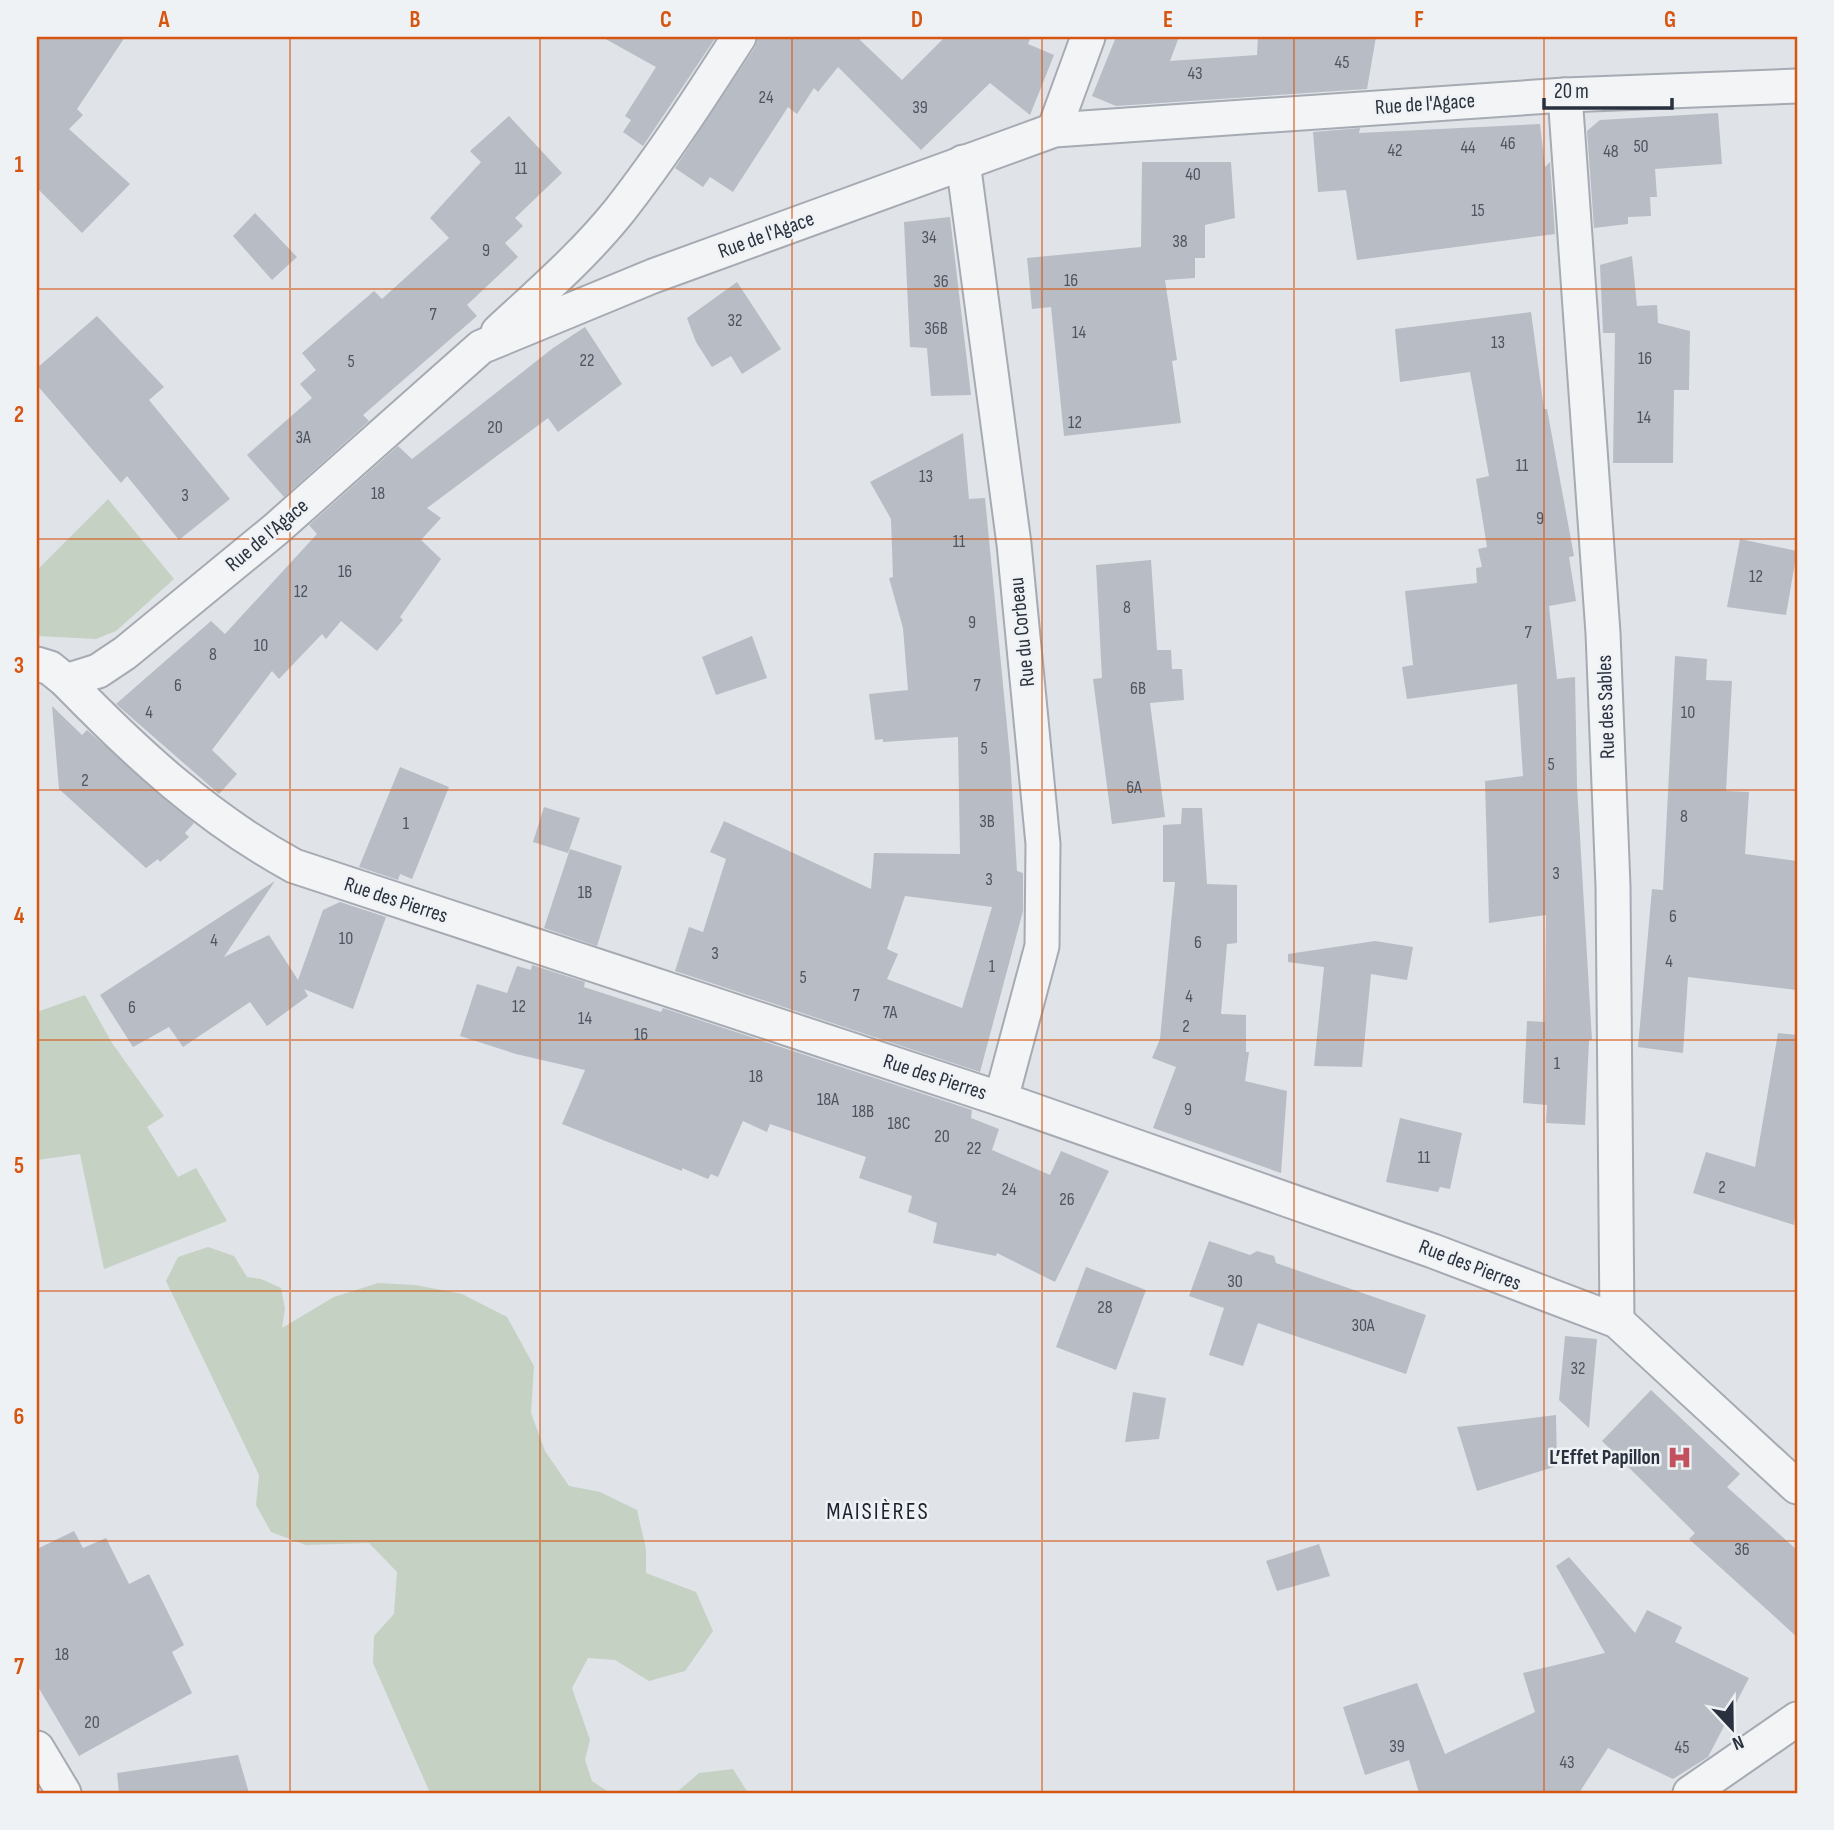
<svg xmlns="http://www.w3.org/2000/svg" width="1834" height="1830" font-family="'Sofia Sans Condensed',sans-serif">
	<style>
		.green { fill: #c5d1c2 }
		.building { fill: #b8bcc4; fill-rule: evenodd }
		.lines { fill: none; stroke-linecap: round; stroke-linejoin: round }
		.minor-casing { stroke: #a6aab2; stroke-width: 37 }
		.minor { stroke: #f2f4f6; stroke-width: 33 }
		.grid { fill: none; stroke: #d55511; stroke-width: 2; stroke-opacity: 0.55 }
		.labels { text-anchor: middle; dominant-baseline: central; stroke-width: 5; stroke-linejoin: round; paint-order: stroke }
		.number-label { font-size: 18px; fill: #4e5460 }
		.street-label { font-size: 21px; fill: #2a313e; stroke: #eff2f5 }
		.poi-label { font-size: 21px; font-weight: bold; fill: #2a313e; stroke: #eff2f5; text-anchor: end }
		.quarter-label { font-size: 24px; letter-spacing: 2px; fill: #1c222f; stroke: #eff2f5 }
		.neatline { fill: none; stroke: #d55511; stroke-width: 2.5 }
		.grid-label { font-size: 23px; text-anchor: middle; font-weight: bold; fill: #d55511 }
	</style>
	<rect width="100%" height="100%" fill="#e0e3e8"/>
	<g class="green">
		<path d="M108 499 174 579 116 631 96 639 37 636V570Z"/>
		<path d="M85 995 112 1043 164 1116 147 1127 178 1177 196 1168 227 1221 104 1269 80 1154 37 1160V1012Z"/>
		<path d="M208 1247 234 1256 247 1277 261 1279 281 1288 285 1309 282 1328 334 1297 378 1283 415 1285 462 1294 507 1317 534 1366 531 1413 545 1451 569 1486 600 1492 637 1510 646 1549V1573L696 1592 713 1631 685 1671 649 1681 615 1660 588 1658 572 1688 590 1740 585 1760 592 1781 610 1793H430L373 1663 374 1636 394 1614 397 1572 369 1543 306 1545 271 1532 256 1505 259 1475 166 1281 178 1257Z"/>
		<path d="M733 1769 748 1793H676L699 1773Z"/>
	</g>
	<g class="building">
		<path d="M37 37H125L77 109 83 115 69 129 130 184 82 233 37 188Z"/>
		<path d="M602 37H716L643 146 623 132 631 120 625 116 656 67Z"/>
		<path d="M758 37H862L860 40 902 80 945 37H1031L1028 44 1054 55 1030 115 990 83 921 150 838 67 818 92 814 88 797 114 788 107 733 192 710 177 703 187 675 168 755 47Z"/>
		<path d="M1116 37H1179L1170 61 1257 55 1258 37H1376L1367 89 1116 106 1092 96Z"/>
		<path d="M1718 113 1722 164 1655 169 1657 197H1650L1651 216 1628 217V224L1594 228 1587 131 1600 120Z"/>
		<path d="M509 116 562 173 515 218 523 226 505 243 518 257 467 305 477 316 363 415 369 421 284 497 247 455 312 398 300 384 316 370 302 353 374 291 382 299 449 238 430 218 481 162 470 151Z"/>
		<path d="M1540 124 1545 167 1550 162 1555 234 1357 260 1346 190 1318 192 1313 132 1360 128 1359 133Z"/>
		<path d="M1142 162H1231L1235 218 1205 225V258H1195V278L1165 280 1177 360 1172 361 1181 423 1064 436 1051 307 1032 309 1027 258 1141 247Z"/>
		<path d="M255 213 297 257 272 280 233 236Z"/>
		<path d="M950 217 971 395 931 396 927 348 910 347 904 222Z"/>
		<path d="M1632 256 1637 306 1657 305 1658 323 1690 331 1689 390H1674L1673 463H1613L1615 333H1603L1600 265Z"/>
		<path d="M737 282 781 349 742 374 731 356 712 367 696 342 687 318Z"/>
		<path d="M1531 312 1544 409H1547L1574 556 1569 557 1576 601 1549 606 1557 679 1575 677 1577 786 1592 1040H1589L1585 1125 1546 1123 1547 1105 1523 1103 1527 1021 1545 1022 1546 915 1489 923 1485 781 1523 776 1517 684 1407 699 1402 667 1413 665 1405 591 1477 583 1476 568 1482 567 1478 549 1487 547 1476 479 1489 476 1470 372 1400 382 1395 329Z"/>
		<path d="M97 316 164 387 149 400 230 499 179 540 127 476 121 483 37 385V368Z"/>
		<path d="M585 327 622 384 558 432 548 418 427 508 441 518 421 540 441 559 400 617 403 620 377 651 341 621 326 639 322 634 279 679 272 671 212 750 237 774 219 794 116 704 211 621 225 634 317 534 309 525 398 446 412 459 553 348Z"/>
		<path d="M963 433 969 499 985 498 1010 757 1017 871 1023 873V911L980 1072 675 971 689 927 703 932 726 859 710 852 724 821 871 889 874 853 960 854 958 737 883 742V739L875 740 869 694 908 690 903 628 889 578 893 577 891 519 870 482ZM905 896 992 907 962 1008 887 979 898 954 887 949Z"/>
		<path d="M1740 539 1797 551 1786 615 1727 607Z"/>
		<path d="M1151 560 1157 650H1171L1172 669H1182L1184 700 1150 703 1165 817 1112 824 1093 679 1102 678 1096 565Z"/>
		<path d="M752 636 767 678 716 695 702 657Z"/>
		<path d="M1675 656 1707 659 1706 680 1732 681 1726 791 1749 792 1745 854 1797 861V990L1688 977 1683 1053 1638 1047 1652 889 1663 890Z"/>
		<path d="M52 706 82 735 87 730 194 823 185 833 189 837 160 862 158 859 146 868 59 789Z"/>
		<path d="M400 767 449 787 412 879 400 874 398 880 359 867Z"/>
		<path d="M544 807 580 818 568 853 533 842Z"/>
		<path d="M1182 808H1202L1207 884 1237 885V943L1227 944 1221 1014 1246 1015V1052H1249L1245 1081 1287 1091 1281 1173 1153 1128 1176 1067 1152 1058 1160 1039 1175 882H1163V825L1181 824Z"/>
		<path d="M570 849 622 866 597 946 544 928Z"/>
		<path d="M275 881 224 957 269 935 298 980 323 910 340 902 386 917 353 1009 304 989 308 996 267 1026 250 1002 183 1047 169 1027 133 1047 100 995Z"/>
		<path d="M1375 941 1413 947 1407 980 1371 974 1362 1067 1314 1066 1324 967 1288 962V954Z"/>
		<path d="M532 965 585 982 584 987 661 1012 663 1008 972 1110 971 1118 999 1129 992 1150 1050 1175 1061 1151 1109 1171 1055 1282 997 1253 996 1256 933 1243 937 1223 908 1212 912 1196 859 1178 866 1157 770 1124 767 1132 743 1121 718 1177 711 1174 708 1179 682 1168V1171L562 1124 585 1070 516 1054 460 1036 477 984 507 993 517 966 531 970Z"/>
		<path d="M1778 1033 1797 1035V1205L1794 1225 1693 1193 1706 1152 1755 1167Z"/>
		<path d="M1400 1118 1462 1133 1450 1189 1440 1187 1438 1192 1386 1182Z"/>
		<path d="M1209 1241 1250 1255 1257 1251 1274 1256 1276 1263 1426 1315 1406 1374 1258 1323 1243 1366 1209 1355 1224 1308 1189 1296Z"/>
		<path d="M1086 1267 1146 1290 1116 1370 1056 1347Z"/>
		<path d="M1565 1336 1597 1339 1589 1428 1559 1400Z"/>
		<path d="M1651 1390 1740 1474 1727 1487 1797 1550V1637L1689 1539 1695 1533 1602 1441Z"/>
		<path d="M1133 1392 1166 1398 1159 1439 1125 1442Z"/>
		<path d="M1556 1415 1557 1466 1477 1491 1457 1427Z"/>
		<path d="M74 1531 83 1548 106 1538 129 1584 149 1574 184 1645 172 1652 192 1693 79 1756 37 1685V1549Z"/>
		<path d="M1319 1544 1330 1576 1277 1591 1266 1561Z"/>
		<path d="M1569 1557 1635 1633 1647 1610 1682 1627 1675 1642 1749 1678 1708 1757 1673 1779 1608 1748 1579 1793H1419L1409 1760 1365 1775 1343 1707 1417 1683 1445 1754 1535 1712 1523 1673 1605 1653 1556 1566Z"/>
		<path d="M238 1755 249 1793H119L117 1773Z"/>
	</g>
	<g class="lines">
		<defs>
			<g id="minor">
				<path d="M1565 95 1603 633 1613 886 1617 1321"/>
				<path d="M1054 130 1088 37"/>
				<path d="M963 162 1014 544 1043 844 1042 946 1001 1099"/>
				<path d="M498 332C540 293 584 255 620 210 663 155 701 96 739 37"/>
				<path d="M37 664 50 668 66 681C136 753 206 818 294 866L1001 1099 1433 1251 1617 1321 1797 1487"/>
				<path d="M66 681 98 671 125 653 276 529 481 347 653 276 1054 130 1565 95 1797 86"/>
				<path d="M37 1748 64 1793"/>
				<path d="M1690 1793 1797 1719"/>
			</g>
		</defs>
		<use href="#minor" class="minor-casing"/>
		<use href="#minor" class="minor"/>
	</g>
	<path class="grid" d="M290 37V1793M540 37V1793M792 37V1793M1042 37V1793M1294 37V1793M1544 37V1793M37 289H1797M37 539H1797M37 790H1797M37 1040H1797M37 1291H1797M37 1541H1797"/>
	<defs>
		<symbol id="hospital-bare" viewBox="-9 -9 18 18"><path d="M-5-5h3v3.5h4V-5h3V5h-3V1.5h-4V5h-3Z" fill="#c2505d" stroke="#eff2f5" stroke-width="2.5" paint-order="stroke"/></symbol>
	</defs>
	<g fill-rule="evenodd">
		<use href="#hospital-bare" x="1662" y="1440" width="35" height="35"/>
	</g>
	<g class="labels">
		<g class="number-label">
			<text x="1342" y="62">45</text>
			<text x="1195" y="73">43</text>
			<text x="766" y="97">24</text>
			<text x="920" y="107">39</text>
			<text x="1508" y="143">46</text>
			<text x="1641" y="146">50</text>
			<text x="1468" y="147">44</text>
			<text x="1395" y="150">42</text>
			<text x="1611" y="151">48</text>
			<text x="521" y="168">11</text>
			<text x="1193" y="174">40</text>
			<text x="1478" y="210">15</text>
			<text x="929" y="237">34</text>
			<text x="1180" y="241">38</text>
			<text x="486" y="250">9</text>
			<text x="1071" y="280">16</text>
			<text x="941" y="281">36</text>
			<text x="433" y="314">7</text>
			<text x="735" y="320">32</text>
			<text x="936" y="328">36B</text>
			<text x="1079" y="332">14</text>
			<text x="1498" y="342">13</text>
			<text x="1645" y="358">16</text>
			<text x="587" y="360">22</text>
			<text x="351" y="361">5</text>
			<text x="1644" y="417">14</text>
			<text x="1075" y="422">12</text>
			<text x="495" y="427">20</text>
			<text x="303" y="437">3A</text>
			<text x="1522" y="465">11</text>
			<text x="926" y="476">13</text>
			<text x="378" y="493">18</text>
			<text x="185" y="495">3</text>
			<text x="1540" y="518">9</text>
			<text x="959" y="541">11</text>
			<text x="345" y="571">16</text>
			<text x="1756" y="576">12</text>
			<text x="301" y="591">12</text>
			<text x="1127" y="607">8</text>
			<text x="972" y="622">9</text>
			<text x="1528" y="632">7</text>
			<text x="261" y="645">10</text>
			<text x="213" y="654">8</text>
			<text x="178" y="685">6</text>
			<text x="977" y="685">7</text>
			<text x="1138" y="688">6B</text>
			<text x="149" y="712">4</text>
			<text x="1688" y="712">10</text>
			<text x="984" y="748">5</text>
			<text x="1551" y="764">5</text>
			<text x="85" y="780">2</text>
			<text x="1134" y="787">6A</text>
			<text x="1684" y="816">8</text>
			<text x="987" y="821">3B</text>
			<text x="406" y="823">1</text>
			<text x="1556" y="873">3</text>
			<text x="989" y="879">3</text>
			<text x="585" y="892">1B</text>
			<text x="1673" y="916">6</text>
			<text x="346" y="938">10</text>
			<text x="214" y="940">4</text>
			<text x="1198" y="942">6</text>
			<text x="715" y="953">3</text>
			<text x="1669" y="961">4</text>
			<text x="992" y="966">1</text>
			<text x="803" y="977">5</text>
			<text x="856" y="995">7</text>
			<text x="1189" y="996">4</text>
			<text x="519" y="1006">12</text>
			<text x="132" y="1007">6</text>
			<text x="890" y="1012">7A</text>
			<text x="585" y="1018">14</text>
			<text x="1186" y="1026">2</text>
			<text x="641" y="1034">16</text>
			<text x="1557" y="1063">1</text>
			<text x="756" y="1076">18</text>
			<text x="828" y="1099">18A</text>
			<text x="1188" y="1109">9</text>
			<text x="863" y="1111">18B</text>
			<text x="899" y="1123">18C</text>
			<text x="942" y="1136">20</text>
			<text x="974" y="1148">22</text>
			<text x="1424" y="1157">11</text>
			<text x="1722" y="1187">2</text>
			<text x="1009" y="1189">24</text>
			<text x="1067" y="1199">26</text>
			<text x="1235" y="1281">30</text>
			<text x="1105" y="1307">28</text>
			<text x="1363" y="1325">30A</text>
			<text x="1578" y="1368">32</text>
			<text x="1742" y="1549">36</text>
			<text x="62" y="1654">18</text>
			<text x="92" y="1722">20</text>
			<text x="1397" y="1746">39</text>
			<text x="1682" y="1747">45</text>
			<text x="1567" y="1762">43</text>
		</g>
		<g class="street-label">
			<text transform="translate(1425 104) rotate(-4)">Rue de l'Agace</text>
			<text transform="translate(766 235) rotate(-20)">Rue de l'Agace</text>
			<text transform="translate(267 535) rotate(-40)">Rue de l'Agace</text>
			<text transform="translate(1022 632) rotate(-96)">Rue du Corbeau</text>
			<text transform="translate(1606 707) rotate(-92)">Rue des Sables</text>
			<text transform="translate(396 900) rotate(18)">Rue des Pierres</text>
			<text transform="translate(935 1077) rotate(18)">Rue des Pierres</text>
			<text transform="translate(1470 1265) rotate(21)">Rue des Pierres</text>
		</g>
		<g class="poi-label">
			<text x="1660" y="1457">L’Effet Papillon</text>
		</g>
		<g class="quarter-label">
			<text x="878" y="1511">MAISIÈRES</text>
		</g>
	</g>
	<rect width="1834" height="1830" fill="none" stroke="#eff2f5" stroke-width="77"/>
	<g transform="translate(1732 1728) rotate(158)" stroke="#eff2f5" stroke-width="5" paint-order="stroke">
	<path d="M0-5L12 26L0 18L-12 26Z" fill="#2a313e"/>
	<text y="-10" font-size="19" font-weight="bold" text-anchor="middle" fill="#2a313e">N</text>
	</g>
	<path d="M1544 98v10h128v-10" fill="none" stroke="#2a313e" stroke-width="3.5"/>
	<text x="1554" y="98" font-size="21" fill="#2a313e" stroke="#eff2f5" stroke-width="5" paint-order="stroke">20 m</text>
	<rect x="38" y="38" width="1758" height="1754" class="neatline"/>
	<g class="grid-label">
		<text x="164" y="27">A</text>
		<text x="415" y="27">B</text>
		<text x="666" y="27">C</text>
		<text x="917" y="27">D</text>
		<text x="1168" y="27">E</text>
		<text x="1419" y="27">F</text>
		<text x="1670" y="27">G</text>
		<text x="19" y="172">1</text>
		<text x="19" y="422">2</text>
		<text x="19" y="673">3</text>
		<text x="19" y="923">4</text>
		<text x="19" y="1173">5</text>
		<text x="19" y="1424">6</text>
		<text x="19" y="1674">7</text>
	</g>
</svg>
